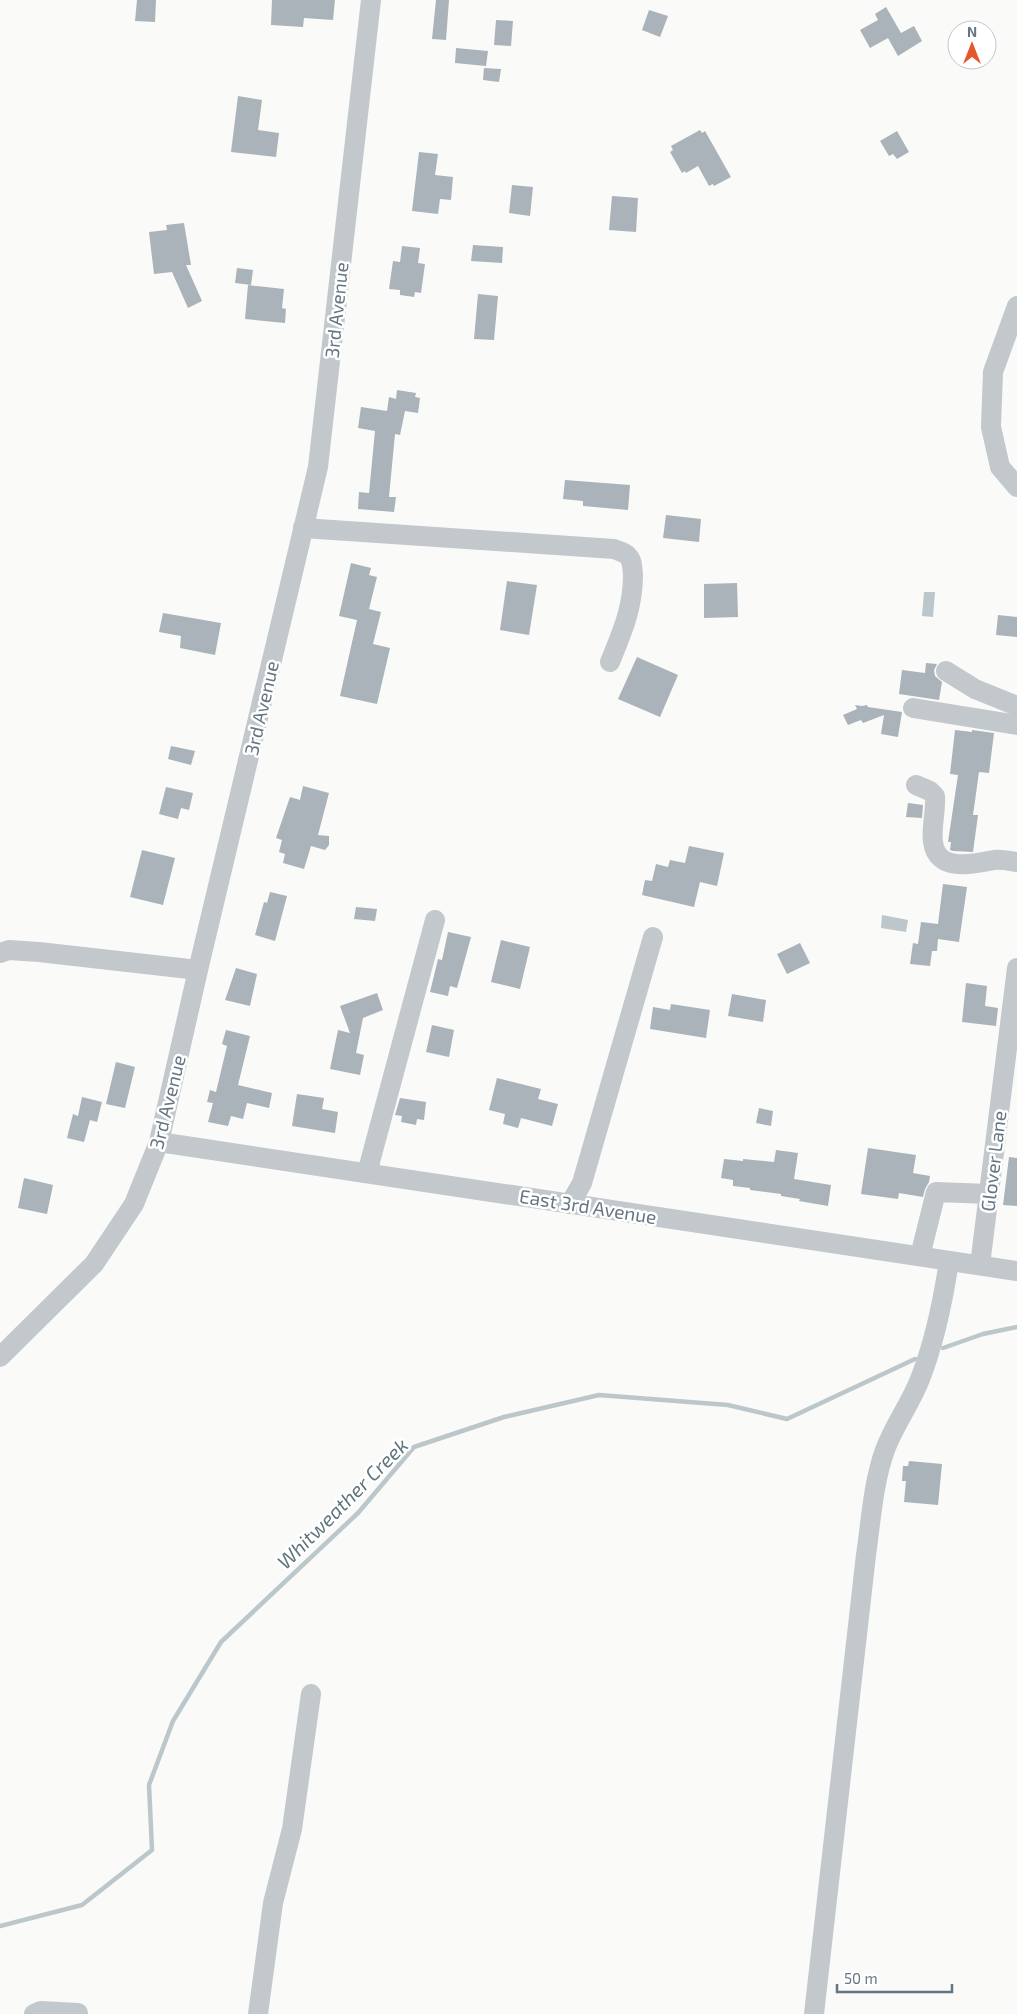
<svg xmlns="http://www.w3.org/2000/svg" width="1017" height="2014" font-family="'Exo 2',sans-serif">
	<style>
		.water { fill: #bbc7cb }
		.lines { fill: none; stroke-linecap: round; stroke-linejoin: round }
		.stream { stroke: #bbc7cb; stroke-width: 4.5 }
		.building { fill: #aab3b9 }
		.minor { stroke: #c3c8cc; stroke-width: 20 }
		.labels { text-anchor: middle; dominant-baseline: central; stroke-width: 5; stroke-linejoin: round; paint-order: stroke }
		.street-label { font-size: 19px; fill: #657683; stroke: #fff }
		.water-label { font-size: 20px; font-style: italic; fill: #60757c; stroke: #fff }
	</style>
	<rect width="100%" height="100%" fill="#fafaf8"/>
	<g class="water">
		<path d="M924 592H935L933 617 922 616Z"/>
		<path d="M882 915 908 920 906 932 881 928Z"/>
	</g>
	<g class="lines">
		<g class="stream">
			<path d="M943 1348 983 1334 1017 1327"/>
			<path d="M0 1926 82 1905 152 1850 149 1785 173 1721 221 1642 358 1513 414 1447 504 1417 599 1395 728 1405 787 1419 915 1359"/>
		</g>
	</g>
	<g class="building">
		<path d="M137 0H156L155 22 135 21Z"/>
		<path d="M272 0H335L333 20 304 18 303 27 271 25Z"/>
		<path d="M436 0H449L446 40 432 39Z"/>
		<path d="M886 7 901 33 914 26 922 41 898 56 888 38 870 48 860 30 878 20 875 14Z"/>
		<path d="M649 10 668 16 660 37 642 30Z"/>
		<path d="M496 20 513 21 511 46 494 45Z"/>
		<path d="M456 48 488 51 486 66 455 63Z"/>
		<path d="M484 68 501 69 499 82 483 80Z"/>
		<path d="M238 96 262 100 258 130 279 133 276 157 231 152Z"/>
		<path d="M700 130 702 133 705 131 731 177 714 186 713 184 709 186 698 166 686 173 685 171 682 173 670 152 673 150 671 146Z"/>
		<path d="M897 131 909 152 897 159 893 154 889 156 880 141Z"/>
		<path d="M419 152 438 154 435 175 453 177 451 200 440 199 438 214 412 211Z"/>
		<path d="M512 185 533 187 530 216 509 213Z"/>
		<path d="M612 196 638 198 636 232 609 230Z"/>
		<path d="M184 223 191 265H186L202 301 188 308 172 272 154 274 149 232 167 230 166 225Z"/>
		<path d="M473 245 503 247 502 263 471 261Z"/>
		<path d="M402 246 420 248 418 263 425 264 421 293 415 292 414 297 400 295V290L389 289 393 261 400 262Z"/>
		<path d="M237 268 253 270 251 285 235 283Z"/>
		<path d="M248 285 284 289 282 308 286 309 285 323 245 319Z"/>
		<path d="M478 294 498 296 494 340 474 339Z"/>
		<path d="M397 390 416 393 415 397 420 398 418 413 405 411 400 435 395 434 389 497H396L394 512 358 509 359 492 369 493 375 431 358 428 361 407 387 411 389 397 396 399Z"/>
		<path d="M565 480 630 485 628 510 583 506V501L563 499Z"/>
		<path d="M666 515 701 519 699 542 663 538Z"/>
		<path d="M351 563 371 568 369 575 377 577 369 609 381 612 373 644 390 648 377 704 340 696 357 620 339 616Z"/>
		<path d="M507 581 537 585 529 635 500 630Z"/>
		<path d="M737 583 738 617 704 618V584Z"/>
		<path d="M163 613 221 623 215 655 180 648 181 636 159 632Z"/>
		<path d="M998 615 1017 617V637L996 635Z"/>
		<path d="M637 657 678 675 660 717 618 699Z"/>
		<path d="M926 663 937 664 934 670 935 676 942 682 939 700 899 694 902 670 925 673Z"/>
		<path d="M855 705 862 706 867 705 868 707 902 712 898 737 881 734 884 715 863 723 861 720 848 725 843 715 857 709Z"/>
		<path d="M955 730 972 732V730L994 733 989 773 979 772 973 815H978L973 852 953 851 950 850 951 842H948L958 775 950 774Z"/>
		<path d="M171 746 195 751 191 765 168 759Z"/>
		<path d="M303 786 329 793 318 835 329 836V845L325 850 311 846 304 869 283 863 285 854 279 852 282 840 276 838 290 797 300 800Z"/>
		<path d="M166 787 193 793 189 810 181 808 178 819 159 814Z"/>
		<path d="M908 803 923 805 922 818 906 817Z"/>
		<path d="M689 846 724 853 717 886 700 882 694 907 642 895 645 880 652 881 656 864 668 867 670 860 685 863Z"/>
		<path d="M142 850 175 858 163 905 130 897Z"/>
		<path d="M943 884 967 887 959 942 938 939 937 951H932L930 966 910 964 913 943 918 944 921 922 938 924Z"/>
		<path d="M270 892 287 896 275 941 255 935 264 902 267 903Z"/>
		<path d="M356 907 377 909 375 921 354 919Z"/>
		<path d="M448 932 471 937 457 988 450 986 448 996 430 992 438 959 442 960Z"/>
		<path d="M501 940 530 947 520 989 491 982Z"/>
		<path d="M800 943 810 963 787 974 777 954Z"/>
		<path d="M236 968 257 974 250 1006 225 1000Z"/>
		<path d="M966 983 987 986 985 1006 998 1008 996 1026 962 1022Z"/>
		<path d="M377 993 383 1010 363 1018 356 1053 364 1055 360 1075 330 1069 338 1030 350 1033 340 1006Z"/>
		<path d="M732 994 766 1000 763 1022 728 1016Z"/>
		<path d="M671 1004 710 1010 706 1038 650 1029 653 1007 670 1010Z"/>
		<path d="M432 1025 454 1030 449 1057 426 1052Z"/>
		<path d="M226 1030 250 1036 238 1085 272 1093 269 1108 247 1103 243 1119 231 1116 228 1126 208 1122 213 1103 207 1102 210 1090 216 1092 227 1046 222 1044Z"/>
		<path d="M116 1062 135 1067 125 1108 106 1104Z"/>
		<path d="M497 1078 541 1089 538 1099 558 1104 552 1126 521 1118 518 1128 503 1124 505 1114 489 1110Z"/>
		<path d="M297 1094 324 1098 322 1109 338 1112 335 1133 292 1126Z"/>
		<path d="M82 1097 102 1102 97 1122 90 1120 84 1142 67 1138 73 1114 78 1116Z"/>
		<path d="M400 1098 426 1102 424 1120 417 1119 416 1125 401 1122 402 1116 395 1115Z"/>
		<path d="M759 1108 773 1111 771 1126 756 1123Z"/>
		<path d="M868 1148 916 1155 913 1173 930 1176 929 1182 925 1189 923 1197 899 1193 898 1199 861 1194Z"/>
		<path d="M776 1150 798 1153 794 1179 831 1185 828 1206 799 1201 800 1199 781 1196V1194L750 1190V1188L733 1186V1180L721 1178 724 1159 743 1161V1159L774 1162Z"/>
		<path d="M1009 1157 1017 1158V1206L1003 1205Z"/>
		<path d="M24 1178 53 1185 47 1214 18 1208Z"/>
		<path d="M909 1461 942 1464 938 1505 904 1502 906 1481H902L903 1466H908Z"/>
	</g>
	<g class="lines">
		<g class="minor">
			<path d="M1017 306 993 372 991 427 1000 467 1017 487"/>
			<path d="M303 528 614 549C619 551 624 552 628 556 633 561 632 568 633 575 633 608 622 632 610 662"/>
			<path d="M946 671 975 689 1017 706"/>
			<path d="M913 708 1017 725"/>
			<path d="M916 785 930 791 935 796C936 812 931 827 933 842 937 873 974 864 994 860 1001 859 1010 861 1017 862"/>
			<path d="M0 953 9 950 39 952 198 970"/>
			<path d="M159 1142 1017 1271"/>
			<path d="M367 1173 435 920"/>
			<path d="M570 1204 582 1183 653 937"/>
			<path d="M920 1256 936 1192 989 1194"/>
			<path d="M980 1265 1017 968"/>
			<path d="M0 1357 94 1264 134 1204 159 1142 198 970 318 467 371 0"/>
			<path d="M34 2014 41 2011 78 2013"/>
			<path d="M258 2014 273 1903 292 1829 311 1694"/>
			<path d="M814 2014 866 1555C871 1521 873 1483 885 1450 894 1425 911 1403 920 1379 935 1341 943 1301 949 1261"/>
		</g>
	</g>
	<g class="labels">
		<g class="street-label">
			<text transform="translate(336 310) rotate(-84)">3rd Avenue</text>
			<text transform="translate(261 708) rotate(-77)">3rd Avenue</text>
			<text transform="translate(167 1102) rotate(-76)">3rd Avenue</text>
			<text transform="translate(993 1161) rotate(-83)">Glover Lane</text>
			<text transform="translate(588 1206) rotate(9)">East 3rd Avenue</text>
		</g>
		<g class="water-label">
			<text transform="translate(342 1503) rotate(-45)">Whitweather Creek</text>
		</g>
	</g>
	<g transform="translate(972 45)"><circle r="24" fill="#ffffff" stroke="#c1c8cd"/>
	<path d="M0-4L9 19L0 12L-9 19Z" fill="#e4572e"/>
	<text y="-8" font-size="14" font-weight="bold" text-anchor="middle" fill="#657683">N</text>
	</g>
	<path d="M837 1984v8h115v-8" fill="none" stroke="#657683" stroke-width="2.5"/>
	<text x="844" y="1984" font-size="15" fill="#657683" stroke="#ffffff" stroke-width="4" paint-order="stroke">50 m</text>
</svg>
